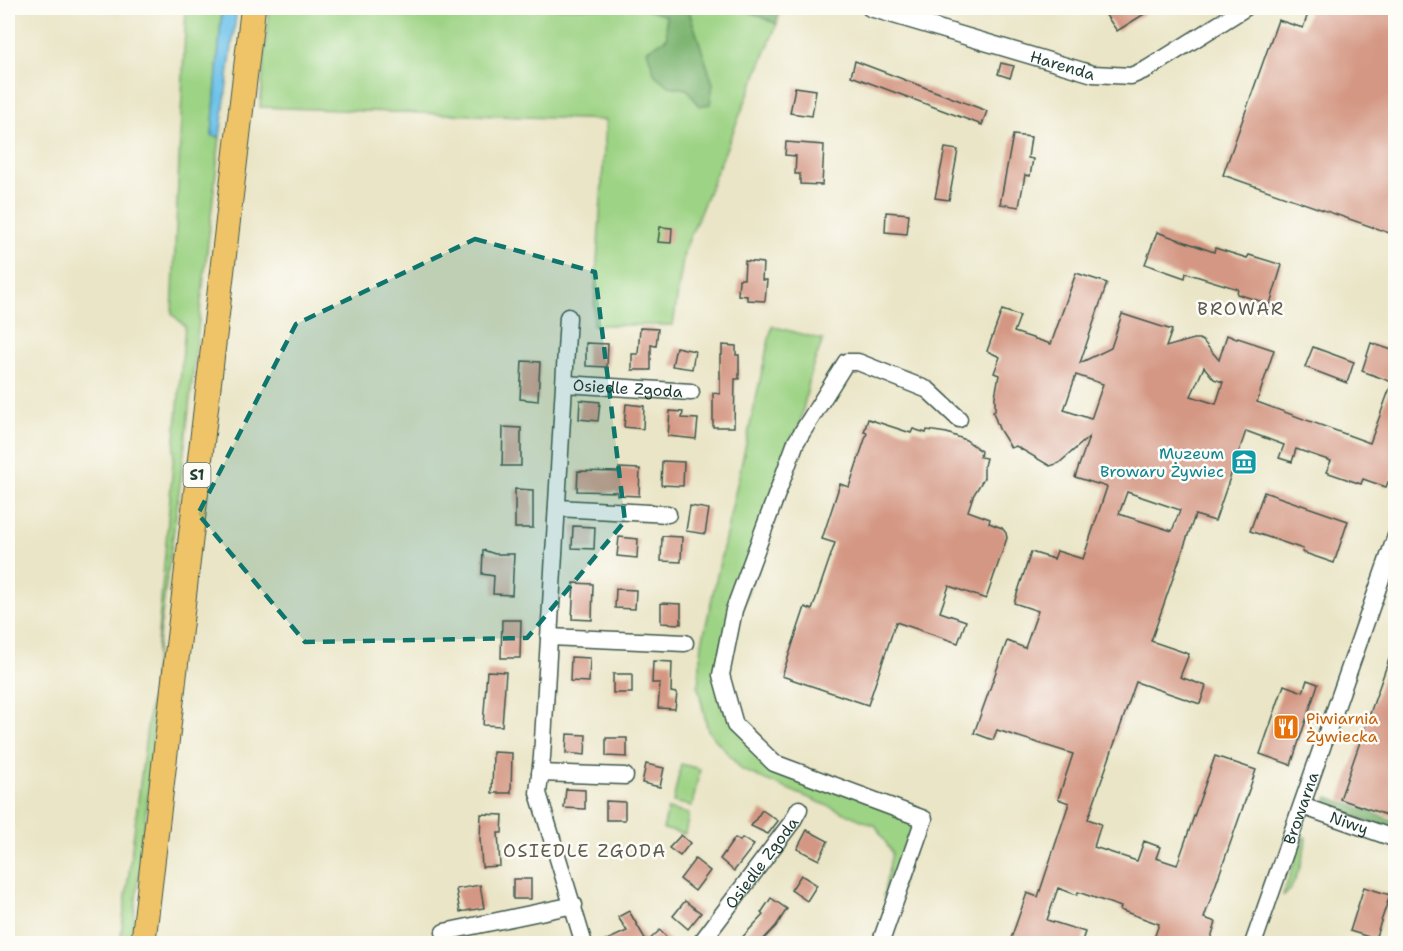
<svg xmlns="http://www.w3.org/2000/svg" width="1403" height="951" font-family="'Shantell Sans',sans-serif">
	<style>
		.green { fill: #9dd384; stroke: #5e885c; stroke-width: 1.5 }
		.forest { fill: #7eb572; stroke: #4e7953; stroke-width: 1.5 }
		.water { fill: #6dc2ea; stroke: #46808f; stroke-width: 1.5 }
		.building { fill: #d49783; fill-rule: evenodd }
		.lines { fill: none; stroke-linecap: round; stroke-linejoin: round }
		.minor-casing { stroke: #3d564a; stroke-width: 19 }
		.highway-casing { stroke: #3d564a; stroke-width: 26 }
		.minor { stroke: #fff; stroke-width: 16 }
		.highway { stroke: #efc469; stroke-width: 24 }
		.marked { fill: #0f766e; fill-opacity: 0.2; stroke: #0f766e; stroke-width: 4.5; stroke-dasharray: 12 8; stroke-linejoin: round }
		.labels { text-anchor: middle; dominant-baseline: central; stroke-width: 5; stroke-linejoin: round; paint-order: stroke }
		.shield { fill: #fdfcf7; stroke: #62766e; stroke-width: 1.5 }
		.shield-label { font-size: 15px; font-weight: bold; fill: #1f3d34 }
		.street-label { font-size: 16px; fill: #1f3d34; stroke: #fdfcf7 }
		.culture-label { font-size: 16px; fill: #0d838f; stroke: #fdfcf7; text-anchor: end }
		.food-label { font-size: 16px; fill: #c56008; stroke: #fdfcf7; text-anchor: start }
		.neighbourhood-label { font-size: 18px; letter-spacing: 1.5px; fill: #5e5c50; stroke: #fdfcf7 }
	</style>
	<rect width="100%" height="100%" fill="#fdfcf7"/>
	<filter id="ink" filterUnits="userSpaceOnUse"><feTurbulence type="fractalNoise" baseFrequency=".0167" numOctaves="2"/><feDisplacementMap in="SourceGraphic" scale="12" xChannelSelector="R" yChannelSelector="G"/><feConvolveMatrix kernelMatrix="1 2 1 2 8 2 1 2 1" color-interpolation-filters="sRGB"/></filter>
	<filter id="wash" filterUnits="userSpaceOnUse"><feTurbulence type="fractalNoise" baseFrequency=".008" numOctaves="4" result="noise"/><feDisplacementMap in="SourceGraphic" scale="24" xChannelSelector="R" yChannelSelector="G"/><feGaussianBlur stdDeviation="1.35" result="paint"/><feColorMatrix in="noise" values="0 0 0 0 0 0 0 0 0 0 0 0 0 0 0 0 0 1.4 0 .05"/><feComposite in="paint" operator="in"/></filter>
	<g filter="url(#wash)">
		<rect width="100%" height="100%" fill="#eae5c6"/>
		<g class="green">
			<path d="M186 8H222L212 135 220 137 181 478 156 657 151 767 133 927 131 943 120 944 156 657 185 326 172 314Z"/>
			<path d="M269 8H643L666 16 669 86 687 89 713 84 688 8H742L777 24 684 252 673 325H593L606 120 260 107Z"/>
			<path d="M772 326 823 340 812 368 796 442 721 675 735 725 774 763 924 819 897 897H883L892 853 876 826 742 770 708 731 698 687 702 643Z"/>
			<path d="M681 764 700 769 692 806 673 802Z"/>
			<path d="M668 809 689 814 685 834 663 829Z"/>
			<path d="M1304 836 1306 838C1305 853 1296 886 1285 895H1283Z"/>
		</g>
		<g class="forest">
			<path d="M643 8H688L713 84 710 104 699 106 687 89 669 86 655 75 647 50 667 38 666 16Z"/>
			<path d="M742 8H780L777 24Z"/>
			<path d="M1328 797 1395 821V831L1324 806Z"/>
		</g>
		<path class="water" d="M222 8H237L220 137 212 136Z"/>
		<g id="blocks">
			<g class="building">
				<path d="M1110 8H1154L1117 31 1103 11Z"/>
				<path d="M1310 8H1395V235L1223 175 1278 20 1303 28Z"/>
				<path d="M855 61 987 111 982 125 851 76Z"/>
				<path d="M1001 63 1014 66 1010 78 998 74Z"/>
				<path d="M795 87 816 90 812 116 790 113Z"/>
				<path d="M1013 135 1031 137 1028 158 1033 159 1030 176 1025 175 1019 207 1000 204Z"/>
				<path d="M786 142 824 145 822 185 800 184V174H795L796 156 785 155Z"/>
				<path d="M945 148 958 150 949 200 935 198Z"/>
				<path d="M886 212 909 214 907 234 885 232Z"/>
				<path d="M660 227 672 228 671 243 658 242Z"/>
				<path d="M1157 232 1214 252 1215 248 1247 258 1249 255 1282 265 1270 304 1237 294 1238 289 1186 273 1185 278 1145 264Z"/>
				<path d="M745 261 763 263 762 280H767L765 301 747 300V296L738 295 739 279H744Z"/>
				<path d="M1076 273 1107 283 1080 363 1111 348 1122 314 1172 330 1166 347 1194 339H1199L1203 341 1219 360 1227 335 1237 339 1238 338 1274 350 1257 402 1370 443 1392 382 1362 371 1371 343 1395 351V468L1390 483 1388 482 1386 487 1363 479 1361 484 1326 472 1331 461 1296 449 1292 462 1279 458 1284 445 1246 431 1215 521 1195 515 1151 641 1189 654 1180 677 1206 686 1200 704 1136 682 1088 819 1101 824 1094 847 1137 861 1144 841 1160 847 1156 858 1177 865 1215 756 1256 770 1204 918 1216 922 1209 944H1152L1159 924 1120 910 1121 907 1078 892 1077 895 1058 888 1047 920 1085 932 1081 944H1009L1027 893 1038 897 1069 803 1058 799 1073 754 997 730 993 740 974 733 1007 641 1025 648 1038 611 1014 603 1031 552 1054 559 1057 551 1083 559 1107 487 1075 477 1089 437 1059 463 1050 466 1016 446 1011 448 999 429 993 412 995 411V396L999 375 994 373 1000 357 987 351 1002 310 1020 316 1014 332 1051 344ZM1204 367 1214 379 1223 382 1216 404 1191 396ZM1076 375 1103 384 1091 419 1064 410ZM1127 492 1180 510 1172 531 1119 514Z"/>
				<path d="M640 328 658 329 656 346 651 345V370H632V354H638Z"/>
				<path d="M586 343 608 344 607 367 586 366Z"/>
				<path d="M722 345 736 346V355H739V379H735L734 427H713V393L720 394V355H722Z"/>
				<path d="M676 347 695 351 692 369 672 366Z"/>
				<path d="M1313 347 1354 362 1347 383 1305 367Z"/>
				<path d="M522 361 540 362 538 401 520 399Z"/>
				<path d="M580 400 600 402 598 421 579 419Z"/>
				<path d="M626 404 644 406 643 429 624 427Z"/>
				<path d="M670 411 683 412 682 418 698 419 696 439 668 436Z"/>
				<path d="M868 419 911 433 913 429 926 433 927 430 947 433 966 440 981 451 980 457 986 458 984 466V478L973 496 968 511 990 519 989 523 1002 528 1006 533 1007 538 986 599 949 586 940 612 966 621 958 643 896 622 868 705 782 676 805 607 812 610 835 543 822 539 840 484 849 487 867 433 864 432Z"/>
				<path d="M503 427 521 428V466H502Z"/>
				<path d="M662 461 684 462 683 486 661 485Z"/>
				<path d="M619 468 640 469 639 496 617 495V492L577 491 578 471 619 472Z"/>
				<path d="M515 489 533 490V528H515Z"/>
				<path d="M1264 492 1348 521 1334 563 1302 552 1303 549 1250 531Z"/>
				<path d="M690 506 709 509 705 534 686 531Z"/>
				<path d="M573 526 595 527 594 549 572 548Z"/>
				<path d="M662 536 682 537 681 562 661 561Z"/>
				<path d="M619 537 638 539 637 558 617 556Z"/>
				<path d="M483 550 495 554H514L512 595 493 594 494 576 482 574Z"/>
				<path d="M574 583 593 584 592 620 572 619Z"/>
				<path d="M616 589 636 590 635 609 615 608Z"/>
				<path d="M661 603 681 604V624L661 623Z"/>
				<path d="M502 620H521L520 658H501Z"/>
				<path d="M1394 645H1395V818L1340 799Z"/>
				<path d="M571 657 590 658 589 682 570 681Z"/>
				<path d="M653 661 672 662 671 692 677 693 675 709 658 708 660 683H652Z"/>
				<path d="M487 671 506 672 502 726 483 725Z"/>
				<rect x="613" y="674" width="19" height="19"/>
				<path d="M1307 680 1318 684 1291 765 1260 754 1284 685 1303 692Z"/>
				<path d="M567 734 586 735 585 755 566 753Z"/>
				<path d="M606 738H627V757L606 756Z"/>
				<path d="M493 752 512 753 511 793H492Z"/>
				<path d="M646 764 664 768 660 787 642 783Z"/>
				<path d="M566 789 585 790V809L564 808Z"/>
				<path d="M606 801 625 802V820H606Z"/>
				<path d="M762 810 778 821 768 834 751 826Z"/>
				<path d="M481 814 503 815 502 833H498L500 866 482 867 480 839Z"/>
				<path d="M807 830 828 841 819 860 797 849Z"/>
				<path d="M681 835 690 843 680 856 669 848Z"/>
				<path d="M735 838 740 841 742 838 754 845 734 871 720 859Z"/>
				<path d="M695 859 710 871 695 891 680 879Z"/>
				<path d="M801 875 817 885 807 901 791 890Z"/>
				<rect x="513" y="879" width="18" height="20"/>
				<path d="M480 885 484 908 460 912 456 889Z"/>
				<path d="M1364 887 1390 895 1375 939 1350 931Z"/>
				<path d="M771 898 787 909 776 926 759 944H736L763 915 761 913Z"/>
				<path d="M685 901 701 913 688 929 673 916Z"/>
				<path d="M629 911 647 942 660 930 673 944H598L627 931 618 917Z"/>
			</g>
		</g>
	</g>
	<g filter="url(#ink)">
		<use href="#blocks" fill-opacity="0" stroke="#3d564a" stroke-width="1.5"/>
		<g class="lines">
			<defs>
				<g id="minor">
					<path id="s1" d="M870 8 1093 74 1131 76 1147 69 1245 8"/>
					<path d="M568 317 542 757 538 793 584 944"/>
					<path id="s2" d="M565 384 691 392"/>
					<path d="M557 508 668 514"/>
					<path d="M549 637 685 643"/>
					<path d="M540 773 625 776"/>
					<path id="s3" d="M1302 806 1396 839"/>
					<path d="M444 932 574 905"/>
					<path id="s4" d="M700 944 792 822 799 809"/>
					<path d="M880 944 924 819 774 763 735 725 721 675 734 610 796 442 846 362H858L928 390 959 419"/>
					<path id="s5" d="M1253 944 1396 536"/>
				</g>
				<path id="highway" d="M143 944 253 8"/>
			</defs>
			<use href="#minor" class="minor-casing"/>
			<use href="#highway" class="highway-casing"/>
			<use href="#minor" class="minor"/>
			<use href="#highway" class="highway"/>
		</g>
	</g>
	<path class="marked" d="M475 239 595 272 625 521 527 638 305 642 198 514 296 324Z"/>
	<defs>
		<symbol id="museum-square" viewBox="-11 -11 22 22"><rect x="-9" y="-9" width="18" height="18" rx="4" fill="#0f9aa8" stroke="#fdfcf7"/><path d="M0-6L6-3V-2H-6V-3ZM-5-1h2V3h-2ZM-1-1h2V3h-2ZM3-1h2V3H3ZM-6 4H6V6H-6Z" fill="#fff"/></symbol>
		<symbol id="restaurant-square" viewBox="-11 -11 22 22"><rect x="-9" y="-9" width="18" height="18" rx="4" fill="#e8710a" stroke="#fdfcf7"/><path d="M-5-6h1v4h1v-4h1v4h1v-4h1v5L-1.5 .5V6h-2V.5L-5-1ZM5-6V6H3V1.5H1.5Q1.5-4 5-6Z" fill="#fff"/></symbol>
	</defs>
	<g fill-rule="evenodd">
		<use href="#museum-square" x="1229" y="447" width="30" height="30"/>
		<use href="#restaurant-square" x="1271" y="712" width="30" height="30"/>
	</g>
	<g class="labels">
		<rect class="shield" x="183.5" y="463" width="27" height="24" rx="4.5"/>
		<g class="shield-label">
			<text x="197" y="475">S1</text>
		</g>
		<g class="street-label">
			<text stroke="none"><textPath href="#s1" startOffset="201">Harenda</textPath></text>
			<text stroke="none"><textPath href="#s2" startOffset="63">Osiedle Zgoda</textPath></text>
			<text stroke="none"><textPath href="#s5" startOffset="144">Browarna</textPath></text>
			<text stroke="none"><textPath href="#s3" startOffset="50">Niwy</textPath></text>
			<text stroke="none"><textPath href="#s4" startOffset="102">Osiedle Zgoda</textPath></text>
		</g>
		<g class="culture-label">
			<text x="1224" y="453">Muzeum<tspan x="1224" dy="18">Browaru Żywiec</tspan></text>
		</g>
		<g class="food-label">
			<text x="1306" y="718">Piwiarnia<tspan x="1306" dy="18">Żywiecka</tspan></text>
		</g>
		<g class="neighbourhood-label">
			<text x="1241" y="309">BROWAR</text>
			<text x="585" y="851">OSIEDLE ZGODA</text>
		</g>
	</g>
	<rect width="1403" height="951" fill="none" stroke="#fdfcf7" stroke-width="30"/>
</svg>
